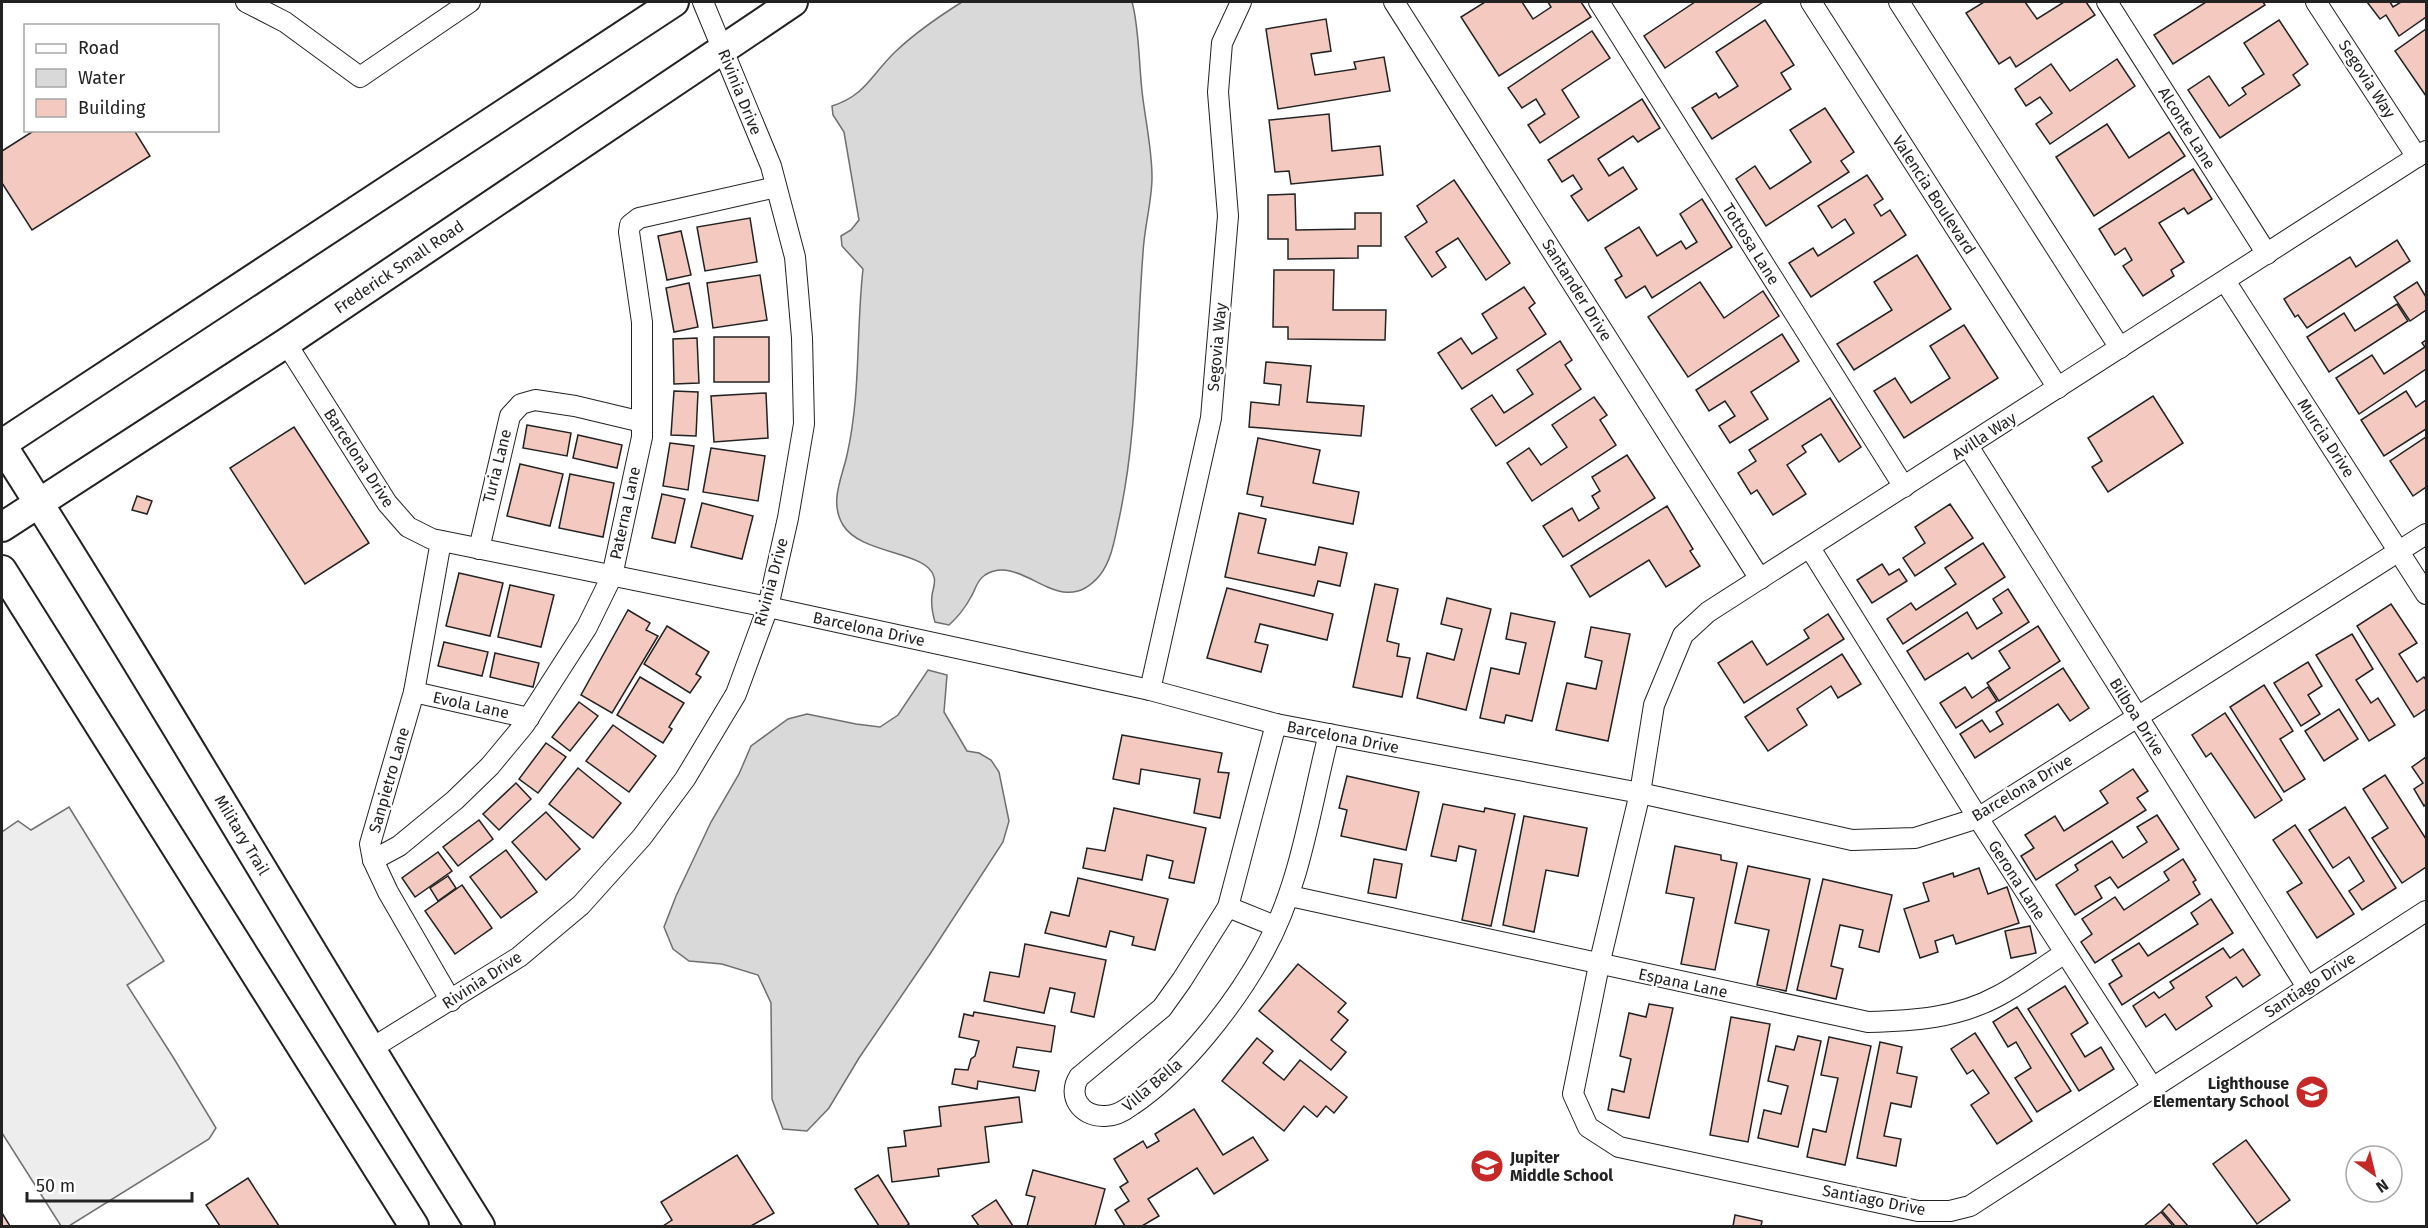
<svg xmlns="http://www.w3.org/2000/svg" width="2428" height="1228" font-family="'Fira Sans',sans-serif">
	<style>
		.parking { fill: #ededed; stroke: #6f6f6f; stroke-width: 1.5 }
		.water { fill: #d9d9d9; stroke: #6f6f6f; stroke-width: 1.5 }
		.building { fill: #f3c9c0; stroke: #222; stroke-width: 1.5 }
		.lines { fill: none; stroke-linecap: round; stroke-linejoin: round }
		.street-casing { stroke: #222; stroke-width: 22 }
		.secondary-casing { stroke: #222; stroke-width: 32 }
		.street { stroke: #fff; stroke-width: 20 }
		.secondary { stroke: #fff; stroke-width: 28 }
		.labels { text-anchor: middle; dominant-baseline: central; stroke-width: 4.5; stroke-linejoin: round; paint-order: stroke }
		.street-label { font-size: 16px; fill: #222; stroke: #fff }
		.poi-label { font-size: 16px; font-weight: bold; fill: #222; stroke: #fff; text-anchor: end }
	</style>
	<rect width="100%" height="100%" fill="#fff"/>
	<path class="parking" d="M69 807 164 961 127 985 173 1057 216 1128 209 1139 69 1226H61L2 1133V832L18 821 31 830Z"/>
	<g class="water">
		<path d="M962 2H1132C1139 26 1139 65 1142 91 1145 119 1152 149 1152 177 1152 202 1144 228 1143 253 1136 343 1138 432 1119 519 1115 537 1112 560 1100 575 1060 624 1023 551 985 575 976 581 976 589 971 597 965 608 958 617 949 625L935 622C932 612 931 604 932 595 933 589 936 582 934 577 928 551 861 555 843 525 829 502 842 478 847 455 861 393 856 331 863 269L842 246 841 236 851 230 859 220 844 132 833 115 832 106C866 95 871 75 895 52 915 33 938 17 962 2Z"/>
		<path d="M928 670 947 675 944 712 967 751 979 753 991 760 999 772 1009 821 1003 842 930 954 859 1058 829 1108 807 1131 783 1129 772 1099 771 1003 758 975 722 964 689 961 673 949 664 927 676 896 711 822 739 774 751 746 788 719 807 714 856 724 880 727 898 715Z"/>
	</g>
	<g class="building">
		<path d="M1485 2H1522L1533 19 1551 7 1548 2H1581L1591 17 1499 76 1461 17Z"/>
		<path d="M1695 2H1763L1665 68 1644 36Z"/>
		<path d="M1984 2H2025L2037 19 2064 2H2086L2095 15 2016 67 2010 57 1999 64 1966 13Z"/>
		<path d="M2206 2H2263L2265 5 2173 64 2154 35Z"/>
		<path d="M2367 2H2390L2393 7 2401 2H2426V17L2399 36 2386 15 2380 19Z"/>
		<path d="M1326 19 1331 51 1311 54 1315 75 1356 69 1354 62 1384 57 1390 91 1278 109 1266 29Z"/>
		<path d="M1765 20 1794 65 1781 73 1791 89 1712 139 1692 108 1716 93 1719 98 1738 86 1716 52Z"/>
		<path d="M2279 20 2308 64 2293 75 2300 85 2220 138 2188 90 2209 76 2229 106 2246 94 2242 88 2264 74 2244 43Z"/>
		<path d="M2426 29V96L2395 51Z"/>
		<path d="M1592 31 1610 58 1562 90 1579 117 1540 143 1528 125 1545 114 1536 99 1522 108 1508 88Z"/>
		<path d="M2117 59 2135 86 2050 144 2036 124 2052 113 2040 97 2026 106 2015 89 2051 64 2070 91Z"/>
		<path d="M1642 99 1660 128 1638 142 1633 136 1598 159 1609 176 1623 167 1637 189 1588 221 1571 196 1582 189 1573 175 1562 182 1548 160Z"/>
		<path d="M1825 108 1854 152 1841 161 1849 172 1766 226 1736 179 1755 166 1770 189 1811 162 1790 130Z"/>
		<path d="M1329 114 1332 151 1380 146 1383 175 1291 184 1289 171 1275 172 1269 120Z"/>
		<path d="M2107 124 2129 158 2169 132 2185 156 2094 216 2056 157Z"/>
		<path d="M35 130H134L150 156 32 230 2 183V151Z"/>
		<path d="M2193 169 2212 199 2188 214 2184 208 2159 223 2184 262 2171 270 2174 276 2143 296 2123 266 2132 260 2125 248 2115 255 2099 229Z"/>
		<path d="M1867 175 1883 199 1874 205 1881 216 1890 210 1906 235 1811 297 1789 263 1813 248 1818 256 1854 233 1845 219 1832 228 1818 206Z"/>
		<path d="M1454 180 1510 263 1486 280 1458 238 1436 252 1446 267 1432 277 1405 237 1427 222 1417 206Z"/>
		<path d="M1295 194 1296 230 1355 229V213H1381V246H1358V258L1288 259V239H1268V195Z"/>
		<path d="M1702 199 1732 247 1652 298 1645 286 1626 298 1615 280 1622 276 1605 248 1639 227 1657 256 1681 241 1686 249 1697 242 1680 214Z"/>
		<path d="M750 218 757 262 705 271 697 227Z"/>
		<path d="M681 231 691 275 667 280 658 236Z"/>
		<path d="M2397 240 2410 261 2307 328 2298 315 2295 317 2284 299 2350 257 2356 267Z"/>
		<path d="M1917 255 1951 309 1854 370 1837 344 1892 310 1874 282Z"/>
		<path d="M1274 270H1334L1333 310H1386L1385 340 1288 339V327H1273Z"/>
		<path d="M760 275 767 320 713 328 707 283Z"/>
		<path d="M1700 282 1724 318 1763 291 1779 316 1688 377 1648 317Z"/>
		<path d="M2417 282 2426 297V310L2410 321 2394 297Z"/>
		<path d="M689 283 698 327 674 332 666 288Z"/>
		<path d="M1524 287 1535 303 1529 308 1546 334 1462 389 1438 353 1461 338 1472 354 1497 338 1482 314Z"/>
		<path d="M2397 304 2408 321 2329 372 2307 337 2344 313 2355 331Z"/>
		<path d="M1964 325 1998 378 1904 438 1874 391 1895 378 1911 403 1950 378 1930 346Z"/>
		<path d="M1782 334 1799 361 1751 392 1768 419 1730 443 1719 426 1735 416 1725 401 1709 411 1696 390Z"/>
		<rect x="714" y="337" width="55" height="45"/>
		<path d="M697 338 699 383 674 384 673 339Z"/>
		<path d="M2426 340V369L2359 414 2336 378 2372 355 2384 374 2425 347 2422 343Z"/>
		<path d="M1560 341 1572 360 1565 365 1581 389 1496 446 1471 409 1492 395 1504 413 1533 394 1517 370Z"/>
		<path d="M1266 362 1311 366 1307 402 1364 406 1361 436 1249 427 1251 402 1279 405 1281 385 1264 383Z"/>
		<path d="M674 391 698 392 696 436 671 435Z"/>
		<path d="M2406 391 2416 407 2426 400V429L2384 456 2361 420Z"/>
		<path d="M766 393 768 438 714 442 711 396Z"/>
		<path d="M2153 396 2183 443 2108 492 2092 467 2102 461 2088 438Z"/>
		<path d="M1594 397 1607 415 1600 420 1616 445 1532 501 1507 463 1529 448 1541 465 1567 447 1552 425Z"/>
		<path d="M1830 398 1861 447 1839 462 1821 434 1802 446 1806 452 1787 465 1806 494 1773 515 1757 490 1751 494 1738 473 1756 461 1749 450Z"/>
		<path d="M527 425 571 433 567 456 523 448Z"/>
		<path d="M294 427 369 543 305 584 230 468Z"/>
		<path d="M578 435 622 445 617 468 573 458Z"/>
		<path d="M2426 437V487L2413 496 2390 461Z"/>
		<path d="M1258 438 1320 450 1313 483 1359 492 1353 524 1261 506 1263 497 1247 494Z"/>
		<path d="M670 443 694 446 688 490 663 486Z"/>
		<path d="M711 448 765 456 758 501 703 492Z"/>
		<path d="M1627 455 1655 498 1563 557 1543 526 1572 508 1579 521 1599 508 1592 496 1600 491 1592 477Z"/>
		<path d="M520 464 563 474 550 526 507 516Z"/>
		<path d="M570 474 614 483 603 537 559 528Z"/>
		<path d="M662 494 685 499 675 543 652 538Z"/>
		<path d="M137 496 152 501 147 514 132 510Z"/>
		<path d="M702 503 753 516 742 559 691 547Z"/>
		<path d="M1950 504 1973 538 1915 576 1903 558 1925 543 1915 527Z"/>
		<path d="M1667 506 1693 549 1690 551 1700 566 1666 587 1649 560 1590 597 1571 566Z"/>
		<path d="M1239 513 1266 519 1258 553 1315 565 1319 547 1347 553 1340 586 1318 581 1314 596 1225 577Z"/>
		<path d="M1983 543 2005 577 1903 644 1887 619 1911 603 1916 610 1956 584 1945 568Z"/>
		<path d="M1882 564 1889 575 1899 569 1907 581 1872 603 1857 580Z"/>
		<path d="M459 573 503 583 490 636 446 626Z"/>
		<path d="M1375 584 1398 589 1387 641 1399 644 1397 656 1410 658 1402 697 1353 687Z"/>
		<path d="M510 585 554 595 541 647 498 637Z"/>
		<path d="M1227 588 1333 614 1327 640 1260 624 1255 642 1268 645 1261 672 1207 658Z"/>
		<path d="M2008 589 2029 622 1972 659 1968 653 1925 680 1907 651 1967 612 1977 629 2002 613 1993 599Z"/>
		<path d="M1447 598 1491 609 1466 710 1417 698 1427 653 1454 660 1462 629 1441 624Z"/>
		<path d="M2391 604 2417 643 2399 654 2417 682 2424 677 2426 680V709L2414 717 2357 626Z"/>
		<path d="M628 610 650 623 646 630 658 636 612 713 581 695Z"/>
		<path d="M1511 613 1555 622 1532 721 1506 715 1504 723 1480 718 1491 668 1519 674 1526 643 1506 639Z"/>
		<path d="M1828 614 1844 639 1744 703 1718 663 1752 641 1767 665 1809 638 1804 630Z"/>
		<path d="M667 626 709 652 696 674 701 677 690 693 644 664Z"/>
		<path d="M2038 626 2060 661 1999 701 1987 683 2010 668 1999 651Z"/>
		<path d="M1591 627 1630 634 1608 741 1556 730 1567 683 1596 689 1602 661 1585 657Z"/>
		<path d="M2352 634 2373 669 2356 680 2371 703 2378 698 2395 725 2369 741 2316 655Z"/>
		<path d="M444 642 488 652 482 676 438 666Z"/>
		<path d="M495 653 539 663 533 687 490 677Z"/>
		<path d="M1842 654 1861 684 1838 698 1831 686 1797 709 1807 725 1768 751 1745 717Z"/>
		<path d="M2308 662 2322 686 2308 695 2320 714 2301 726 2274 683Z"/>
		<path d="M2063 668 2089 708 2070 721 2058 704 1975 758 1960 734 1982 720 1990 732 2003 724 1996 712Z"/>
		<path d="M640 677 684 703 669 727 672 729 663 743 617 715Z"/>
		<path d="M2264 685 2293 731 2280 739 2305 779 2284 792 2230 707Z"/>
		<path d="M1965 687 1972 698 1988 687 1997 701 1956 728 1940 703Z"/>
		<path d="M579 702 598 716 570 751 552 737Z"/>
		<path d="M2339 709 2358 739 2324 761 2305 731Z"/>
		<path d="M2225 713 2282 800 2255 818 2211 753 2206 757 2192 735Z"/>
		<path d="M613 725 656 756 629 792 586 761Z"/>
		<path d="M1122 735 1222 753 1218 772 1229 773 1220 818 1194 813 1200 779 1141 769 1139 784 1113 779Z"/>
		<path d="M546 743 566 757 538 793 519 779Z"/>
		<path d="M2426 757V804L2424 806 2414 789 2423 783 2412 767Z"/>
		<path d="M578 768 621 803 593 838 549 804Z"/>
		<path d="M2133 769 2148 791 2137 798 2146 810 2036 880 2021 856 2034 848 2025 835 2055 816 2064 831 2108 803 2100 791Z"/>
		<path d="M2385 775 2426 839V867L2402 883 2372 838 2388 828 2363 789Z"/>
		<path d="M1347 776 1419 792 1406 850 1341 836 1347 810 1339 808Z"/>
		<path d="M516 783 531 799 499 830 483 814Z"/>
		<path d="M1443 804 1484 812 1485 808 1515 814 1491 926 1462 920 1476 850 1459 846 1456 861 1431 856Z"/>
		<path d="M2345 807 2396 888 2362 910 2349 891 2364 881 2349 857 2333 868 2309 830Z"/>
		<path d="M1114 808 1206 828 1194 883 1169 878 1173 861 1147 855 1142 880 1083 868 1087 848 1105 851Z"/>
		<path d="M546 812 580 849 546 880 512 842Z"/>
		<path d="M2157 815 2179 849 2118 888 2110 877 2095 886 2102 898 2075 915 2056 885 2078 870 2075 865 2112 841 2123 858 2147 842 2137 827Z"/>
		<path d="M1524 816 1587 828 1578 876 1546 870 1534 932 1503 925Z"/>
		<path d="M479 820 493 839 458 866 443 847Z"/>
		<path d="M2295 825 2354 914 2317 938 2287 892 2302 883 2273 840Z"/>
		<path d="M1675 846 1721 855V860L1737 863 1715 970 1681 964 1694 898 1666 893Z"/>
		<path d="M506 850 537 892 501 918 470 877Z"/>
		<path d="M438 852 452 871 415 897 402 878Z"/>
		<path d="M1374 859 1402 864 1396 898 1368 893Z"/>
		<path d="M2183 859 2196 880 2193 882 2200 894 2095 963 2081 942 2092 934 2082 919 2115 897 2124 910 2169 880 2164 872Z"/>
		<path d="M1748 866 1810 879 1786 991 1757 985 1769 930 1735 923Z"/>
		<path d="M1979 868 1988 894 2007 887 2019 923 1956 944 1953 935 1935 941 1938 952 1920 958 1904 909 1929 901 1923 883 1953 873 1954 877Z"/>
		<path d="M448 876 456 888 438 901 430 888Z"/>
		<path d="M1078 878 1168 899 1155 950 1132 945 1134 937 1110 931 1106 947 1045 933 1051 912 1069 916Z"/>
		<path d="M1823 879 1892 895 1879 952 1859 947 1863 930 1840 925 1831 966 1843 969 1836 999 1797 990Z"/>
		<path d="M462 885 492 928 455 954 425 911Z"/>
		<path d="M2211 899 2233 933 2122 1005 2109 984 2122 976 2112 960 2139 943 2148 956 2198 924 2191 913Z"/>
		<path d="M2030 926 2036 953 2011 958 2005 931Z"/>
		<path d="M1025 944 1106 960 1094 1017 1071 1012 1075 993 1050 988 1044 1013 984 1001 990 972 1019 977Z"/>
		<path d="M2223 948 2230 958 2243 949 2260 975 2243 987 2236 977 2206 997 2212 1006 2176 1030 2165 1014 2146 1027 2133 1006 2154 992 2159 998 2174 988 2170 982Z"/>
		<path d="M1298 964 1346 1003 1338 1012 1348 1020 1331 1040 1346 1052 1331 1070 1259 1011Z"/>
		<path d="M2065 986 2088 1023 2071 1034 2085 1057 2101 1047 2114 1069 2079 1091 2028 1009Z"/>
		<path d="M1649 1004 1673 1008 1649 1118 1608 1110 1612 1089 1624 1092 1631 1059 1620 1056 1629 1013 1646 1017Z"/>
		<path d="M2017 1007 2071 1091 2037 1112 2015 1078 2031 1068 2016 1042 2008 1047 1993 1022Z"/>
		<path d="M974 1012 1055 1026 1051 1052 1017 1047 1013 1067 1039 1071 1035 1091 978 1081 977 1089 952 1084 955 1069 968 1070 971 1059 975 1056 979 1041 959 1037 964 1014 973 1016Z"/>
		<path d="M1731 1017 1770 1024 1748 1142 1710 1135Z"/>
		<path d="M1975 1033 2032 1121 1997 1144 1971 1105 1989 1093 1973 1070 1967 1074 1951 1049Z"/>
		<path d="M1798 1036 1821 1041 1798 1147 1758 1138 1764 1110 1781 1114 1788 1086 1768 1081 1776 1046 1794 1050Z"/>
		<path d="M1829 1037 1871 1046 1845 1165 1807 1157 1813 1129 1826 1132 1838 1078 1821 1075Z"/>
		<path d="M1257 1038 1273 1051 1263 1063 1284 1080 1300 1060 1347 1097 1334 1113 1326 1106 1317 1117 1304 1106 1284 1131 1222 1081Z"/>
		<path d="M1880 1042 1902 1047 1897 1073 1917 1077 1911 1107 1891 1103 1884 1136 1901 1139 1896 1166 1857 1158Z"/>
		<path d="M1019 1097 1022 1122 985 1127 989 1162 938 1169 939 1176 892 1182 888 1148 906 1146 904 1131 941 1126 939 1107Z"/>
		<path d="M1194 1109 1223 1155 1253 1137 1268 1160 1214 1194 1197 1168 1148 1199 1159 1216 1142 1226H1125L1115 1210 1129 1201 1120 1187 1128 1182 1114 1159 1143 1141 1147 1148 1159 1141 1155 1134Z"/>
		<path d="M2246 1140 2290 1200 2257 1224 2213 1164Z"/>
		<path d="M737 1155 774 1213 751 1226H663L672 1220 661 1202Z"/>
		<path d="M1033 1170 1105 1189 1095 1226H1027L1035 1197 1026 1195Z"/>
		<path d="M878 1175 909 1224 906 1226H879L855 1189Z"/>
		<path d="M248 1178 279 1226H220L206 1205Z"/>
		<path d="M996 1200 1013 1226H979L972 1216Z"/>
		<path d="M2169 1204 2188 1226H2175L2162 1211Z"/>
		<path d="M2161 1212 2173 1226H2144Z"/>
		<path d="M2 1213 10 1226H2Z"/>
		<path d="M1735 1215 1762 1221 1761 1226H1733Z"/>
	</g>
	<g class="lines">
		<defs>
			<g id="street">
				<path d="M246 2 285 22 360 77 470 2"/>
				<path d="M1394 2 1760 579"/>
				<path d="M1599 2 1904 487"/>
				<path d="M1811 2 2058 388"/>
				<path d="M1899 2 2120 348"/>
				<path d="M2107 2 2267 254"/>
				<path d="M2316 2 2417 157"/>
				<path d="M2426 151 1708 612 1683 635 1654 705 1640 793 1599 965 1573 1094 1588 1127 1619 1147 1918 1211H1950L1970 1206 2426 911"/>
				<path d="M2225 281 2426 594"/>
				<path d="M286 343 387 503 408 527 432 539 768 607 1150 690 1276 724 1640 793 1852 840 1915 838 1978 818 2426 534"/>
				<path d="M1968 446 2307 987"/>
				<path d="M441 541 414 692 370 844 373 860 388 892 451 1001"/>
				<path d="M1810 548 1978 818 2152 1087"/>
				<path d="M479 549 510 416 521 404 535 400 575 406 642 422"/>
				<path d="M1150 690 1211 418 1228 216 1218 92 1222 43 1241 2"/>
				<path d="M414 692 529 718"/>
				<path d="M1276 724 1228 907 1182 980 1162 1008 1079 1077C1067 1096 1081 1116 1103 1116 1113 1117 1124 1111 1132 1105 1183 1071 1235 1004 1264 951 1301 884 1310 808 1329 734"/>
				<path d="M373 860 399 846 455 800 490 766 524 725 587 627 612 576 642 437V322L629 232 630 225 639 218 776 187"/>
				<path d="M1290 896 1868 1022C1913 1021 1958 1018 1998 996 2021 984 2043 967 2065 953"/>
				<path d="M1228 907 1275 926"/>
				<path d="M369 1050 519 957 581 905 642 837 685 779 736 694 768 607 788 518 804 424 802 338 795 257 771 166 703 2"/>
			</g>
			<g id="secondary">
				<path d="M2 444 674 2"/>
				<path d="M2 445C166 702 318 968 480 1226"/>
				<path d="M2 527 286 343 793 2"/>
				<path d="M2 570 414 1226"/>
			</g>
		</defs>
		<use href="#street" class="street-casing"/>
		<use href="#secondary" class="secondary-casing"/>
		<use href="#street" class="street"/>
		<use href="#secondary" class="secondary"/>
	</g>
	<defs>
		<symbol id="school-disc" viewBox="-11 -11 22 22"><circle r="9.5" fill="#c62828" stroke="#fff"/><path d="M0-5L7-2L0 1L-7-2ZM-4 1L0 2.5L4 1V4Q0 6-4 4Z" fill="#fff"/></symbol>
	</defs>
	<g fill-rule="evenodd">
		<use href="#school-disc" x="2293" y="1073" width="38" height="38"/>
		<use href="#school-disc" x="1468" y="1147" width="38" height="38"/>
	</g>
	<g class="labels">
		<g class="street-label">
			<text transform="translate(2367 79) rotate(57)">Segovia Way</text>
			<text transform="translate(740 92) rotate(68)">Rivinia Drive</text>
			<text transform="translate(2187 128) rotate(58)">Alconte Lane</text>
			<text transform="translate(1934 195) rotate(57)">Valencia Boulevard</text>
			<text transform="translate(1751 244) rotate(58)">Tottosa Lane</text>
			<text transform="translate(399 267) rotate(-34)">Frederick Small Road</text>
			<text transform="translate(1577 290) rotate(58)">Santander Drive</text>
			<text transform="translate(1217 347) rotate(-85)">Segovia Way</text>
			<text transform="translate(1984 436) rotate(-33)">Avilla Way</text>
			<text transform="translate(2326 438) rotate(57)">Murcia Drive</text>
			<text transform="translate(359 458) rotate(57)">Barcelona Drive</text>
			<text transform="translate(497 466) rotate(-76)">Turia Lane</text>
			<text transform="translate(625 513) rotate(-78)">Paterna Lane</text>
			<text transform="translate(771 582) rotate(-75)">Rivinia Drive</text>
			<text transform="translate(869 629) rotate(12)">Barcelona Drive</text>
			<text transform="translate(471 705) rotate(12)">Evola Lane</text>
			<text transform="translate(2137 717) rotate(58)">Bilboa Drive</text>
			<text transform="translate(1343 737) rotate(11)">Barcelona Drive</text>
			<text transform="translate(389 780) rotate(-74)">Sanpietro Lane</text>
			<text transform="translate(2022 788) rotate(-31)">Barcelona Drive</text>
			<text transform="translate(242 835) rotate(59)">Military Trail</text>
			<text transform="translate(2017 880) rotate(57)">Gerona Lane</text>
			<text transform="translate(482 980) rotate(-33)">Rivinia Drive</text>
			<text transform="translate(1683 983) rotate(12)">Espana Lane</text>
			<text transform="translate(2310 985) rotate(-33)">Santiago Drive</text>
			<text transform="translate(1152 1085) rotate(-40)">Villa Bella</text>
			<text transform="translate(1874 1200) rotate(11)">Santiago Drive</text>
		</g>
		<g class="poi-label">
			<text x="2289" y="1083">Lighthouse<tspan x="2289" dy="18">Elementary School</tspan></text>
			<text x="1510" y="1157" text-anchor="start">Jupiter<tspan x="1510" dy="18">Middle School</tspan></text>
		</g>
	</g>
	<rect width="2428" height="1228" fill="none" stroke="#222222" stroke-width="6"/>
	<rect x="24" y="24" width="195" height="108" fill="#ffffff" stroke="#a7a7a7" stroke-width="1.5"/>
	<rect x="36" y="44" width="30" height="9" fill="#ffffff" stroke="#a7a7a7" stroke-width="1.5"/>
	<text x="78" y="54" font-size="18" fill="#222222">Road</text>
	<rect x="36" y="69" width="30" height="18" fill="#d9d9d9" stroke="#a7a7a7" stroke-width="1.5"/>
	<text x="78" y="84" font-size="18" fill="#222222">Water</text>
	<rect x="36" y="99" width="30" height="18" fill="#f3c9c0" stroke="#a7a7a7" stroke-width="1.5"/>
	<text x="78" y="114" font-size="18" fill="#222222">Building</text>
	<g transform="translate(2374 1174) rotate(146)"><circle r="28" fill="#ffffff" stroke="#a7a7a7" stroke-width="1.5"/>
	<path d="M0-4.5L10 22L0 15L-10 22Z" fill="#c62828"/>
	<text y="-9" font-size="16" font-weight="bold" text-anchor="middle" fill="#222222">N</text>
	</g>
	<path d="M27 1192v9h165v-9" fill="none" stroke="#222222" stroke-width="3"/>
	<text x="36" y="1192" font-size="18" fill="#222222" stroke="#ffffff" stroke-width="4.5" paint-order="stroke">50 m</text>
</svg>
